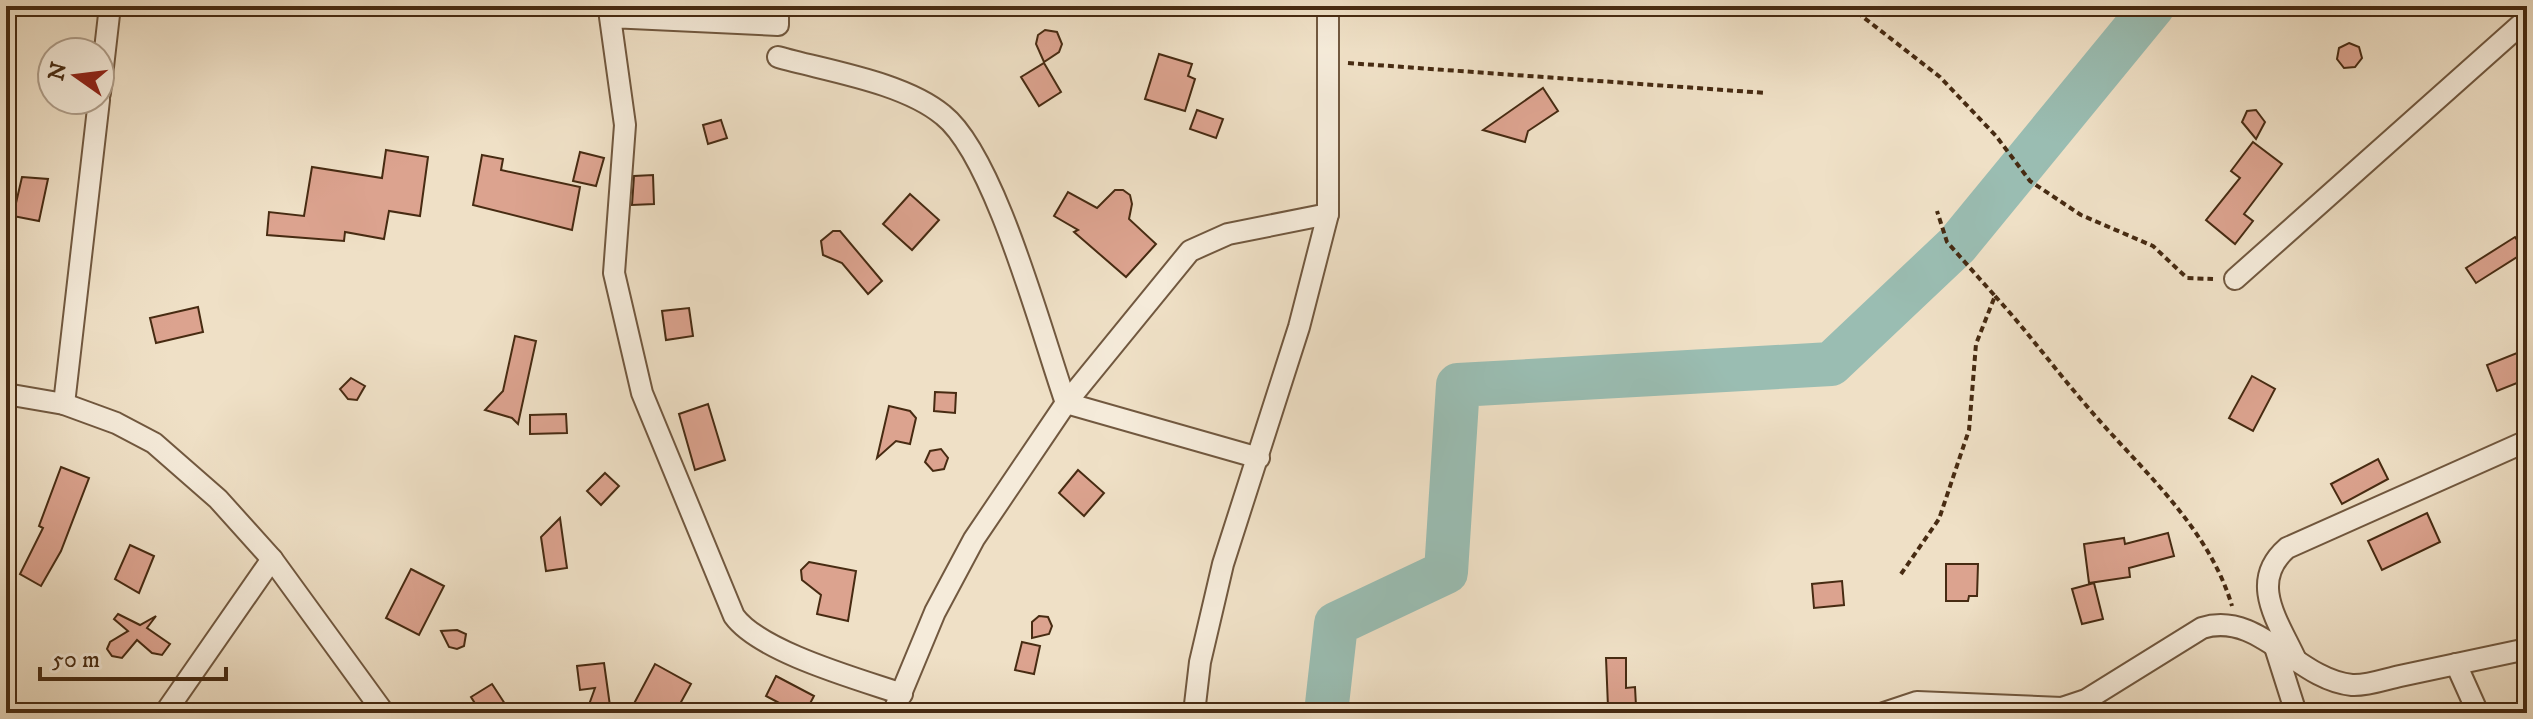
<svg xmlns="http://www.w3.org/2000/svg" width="2533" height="719" font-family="'IM FELL DW Pica',serif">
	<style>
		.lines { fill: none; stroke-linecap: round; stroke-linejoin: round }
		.river { stroke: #9abdb2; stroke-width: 44 }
		.building { fill: #dca38f; stroke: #472b12; stroke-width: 2 }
		.minor-casing { stroke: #71583f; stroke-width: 24 }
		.path { stroke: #472b12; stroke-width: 4; stroke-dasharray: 6 4; stroke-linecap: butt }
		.minor { stroke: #f5ebda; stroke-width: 20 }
	</style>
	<rect width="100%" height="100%" fill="#efe0c6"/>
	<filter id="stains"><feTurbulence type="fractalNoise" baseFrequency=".0025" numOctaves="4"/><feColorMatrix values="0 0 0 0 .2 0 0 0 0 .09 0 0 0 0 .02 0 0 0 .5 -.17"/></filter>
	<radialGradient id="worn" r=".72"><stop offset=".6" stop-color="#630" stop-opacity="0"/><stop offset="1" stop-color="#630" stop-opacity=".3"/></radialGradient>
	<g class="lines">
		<path class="river" d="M1326 713 1336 624 1446 572 1458 385 1831 364 1957 245 2153 6"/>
	</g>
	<g class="building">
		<path d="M1045 30 1057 32 1062 44 1059 52 1044 62 1036 44 1038 35Z"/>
		<path d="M2349 43 2359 47 2362 58 2355 67 2344 68 2337 59 2339 48Z"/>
		<path d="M1159 54 1192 64 1188 76 1195 79 1185 111 1145 99Z"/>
		<path d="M1044 63 1061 92 1039 106 1021 77Z"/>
		<path d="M1543 88 1558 111 1528 131 1525 142 1483 130Z"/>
		<path d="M1197 110 1223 119 1216 138 1190 129Z"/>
		<path d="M2256 110 2265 122 2256 139 2242 122 2247 111Z"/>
		<path d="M721 120 727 138 708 144 703 125Z"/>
		<path d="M2253 142 2282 164 2244 214 2253 221 2235 244 2206 220 2240 178 2231 171Z"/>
		<path d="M386 150 428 157 420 216 389 211 384 239 345 232 344 241 267 235 269 212 304 216 312 167 382 178Z"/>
		<path d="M580 152 604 158 596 186 573 181Z"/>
		<path d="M482 155 503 159 501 170 580 187 572 230 473 205Z"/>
		<path d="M653 175 654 204 632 205 634 176Z"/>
		<path d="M22 177 48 179 39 221 13 216Z"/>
		<path d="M1115 190H1123L1130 195 1132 204 1129 219 1156 244 1126 277 1074 232 1078 230 1054 216 1068 192 1097 208Z"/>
		<path d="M910 194 939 220 912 250 883 224Z"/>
		<path d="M833 231H840L882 281 868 294 842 263 823 255 821 241Z"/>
		<path d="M2515 237 2525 252 2476 283 2466 268Z"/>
		<path d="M198 307 203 332 156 343 150 318Z"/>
		<path d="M689 308 693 336 666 340 662 311Z"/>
		<path d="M515 336 536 341 518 424 512 418 485 410 503 391Z"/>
		<path d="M2527 349V379L2497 391 2487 365Z"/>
		<path d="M2252 376 2275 389 2253 431 2229 418Z"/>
		<path d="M351 378 365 386 357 400 348 399 340 389Z"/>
		<path d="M935 392 956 393 955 413 934 411Z"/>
		<path d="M708 404 725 460 695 470 679 414Z"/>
		<path d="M889 406 910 411 916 418 910 444 896 441 877 458Z"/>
		<path d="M566 414 567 433 530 434V415Z"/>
		<path d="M941 449 948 458 944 469 933 471 925 462 930 451Z"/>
		<path d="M2378 459 2388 479 2342 504 2331 484Z"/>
		<path d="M61 467 89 478 61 551 41 586 20 574 43 528 39 526Z"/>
		<path d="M1078 470 1104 493 1084 516 1059 493Z"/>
		<path d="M605 473 619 486 601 505 587 491Z"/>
		<path d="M2427 513 2440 542 2382 570 2368 541Z"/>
		<path d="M560 518 567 568 546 571 541 537Z"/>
		<path d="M2168 533 2174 556 2129 568 2130 577 2089 583 2084 544 2124 538 2125 544Z"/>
		<path d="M130 545 154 556 139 593 115 579Z"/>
		<path d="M809 562 856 571 848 621 817 614 821 595 802 580 801 570Z"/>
		<path d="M1946 564H1978L1977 596H1969L1968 601H1946Z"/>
		<path d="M411 569 444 586 419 635 386 618Z"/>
		<path d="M1842 581 1844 605 1814 608 1812 584Z"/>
		<path d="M2094 583 2103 619 2082 624 2072 589Z"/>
		<path d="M118 614 140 625 156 616 147 628 170 644 162 655 152 653 137 640 122 658 112 656 107 649 110 642 128 631 114 619Z"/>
		<path d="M1039 616 1048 617 1052 626 1049 634 1032 638V622Z"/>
		<path d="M457 630 466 634 464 646 457 649 449 647 441 631Z"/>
		<path d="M1022 642 1040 646 1034 674 1015 670Z"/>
		<path d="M1606 658H1626V688L1635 687 1636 706 1608 707Z"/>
		<path d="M604 663 611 713H586L595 688 580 690 577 666Z"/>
		<path d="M655 664 691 684 675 713H629Z"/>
		<path d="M776 676 814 696 805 713H798L766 696Z"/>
		<path d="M492 684 511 713H481L471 697Z"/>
	</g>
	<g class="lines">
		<defs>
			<g id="minor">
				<path d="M778 6V25L610 17 625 125 614 273 642 393 734 616C760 652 858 679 902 694"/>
				<path d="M778 57C827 71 903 82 943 115 995 156 1042 335 1066 403L1259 458"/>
				<path d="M100 93 110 6"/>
				<path d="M99 100 64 404 116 423 154 443 218 499 272 559 384 713"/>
				<path d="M2235 279 2527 19"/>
				<path d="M6 394 64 404"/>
				<path d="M2275 647 2296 713"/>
				<path d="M2296 660C2278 621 2248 582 2287 548L2527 441"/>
				<path d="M2456 664 2478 713"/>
				<path d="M165 713 272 559"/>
				<path d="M893 713 935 612 974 539 1066 403 1190 251 1228 234 1328 214"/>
				<path d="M1194 713 1200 662 1223 564 1299 327 1328 214V6"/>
				<path d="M1884 713 1917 702 2062 708 2086 700 2202 628C2259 610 2297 680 2352 685 2367 686 2386 679 2400 676 2443 667 2485 658 2527 649"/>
			</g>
		</defs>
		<use href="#minor" class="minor-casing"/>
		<g class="path">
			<path d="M1849 6 1940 77 1996 136 2030 181 2081 215 2153 246 2187 278 2213 279"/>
			<path d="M1348 63 1766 93"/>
			<path d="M1995 296C2027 331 2054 368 2085 404 2138 467 2208 525 2232 606"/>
			<path d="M1901 574 1939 519 1969 430 1976 344 1995 296 1947 242 1937 211"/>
		</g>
		<use href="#minor" class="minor"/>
	</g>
	<rect width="2533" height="719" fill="none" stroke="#efe0c6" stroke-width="32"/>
	<rect x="8" y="8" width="2517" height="703" fill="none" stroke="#472b12" stroke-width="4"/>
	<rect x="16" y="16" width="2501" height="687" fill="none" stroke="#472b12" stroke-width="2"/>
	<g transform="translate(76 76) rotate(284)"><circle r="38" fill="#f5ebda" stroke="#af9e8a" stroke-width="2"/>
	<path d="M0-6L14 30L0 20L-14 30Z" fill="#8f2418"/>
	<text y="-12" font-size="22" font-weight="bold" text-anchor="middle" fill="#472b12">N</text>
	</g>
	<path d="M40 667v12h186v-12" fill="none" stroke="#472b12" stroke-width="4"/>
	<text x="52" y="667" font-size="24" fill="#472b12" stroke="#f5ebda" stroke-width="6" paint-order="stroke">50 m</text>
	<rect width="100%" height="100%" filter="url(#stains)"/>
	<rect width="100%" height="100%" fill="url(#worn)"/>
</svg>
